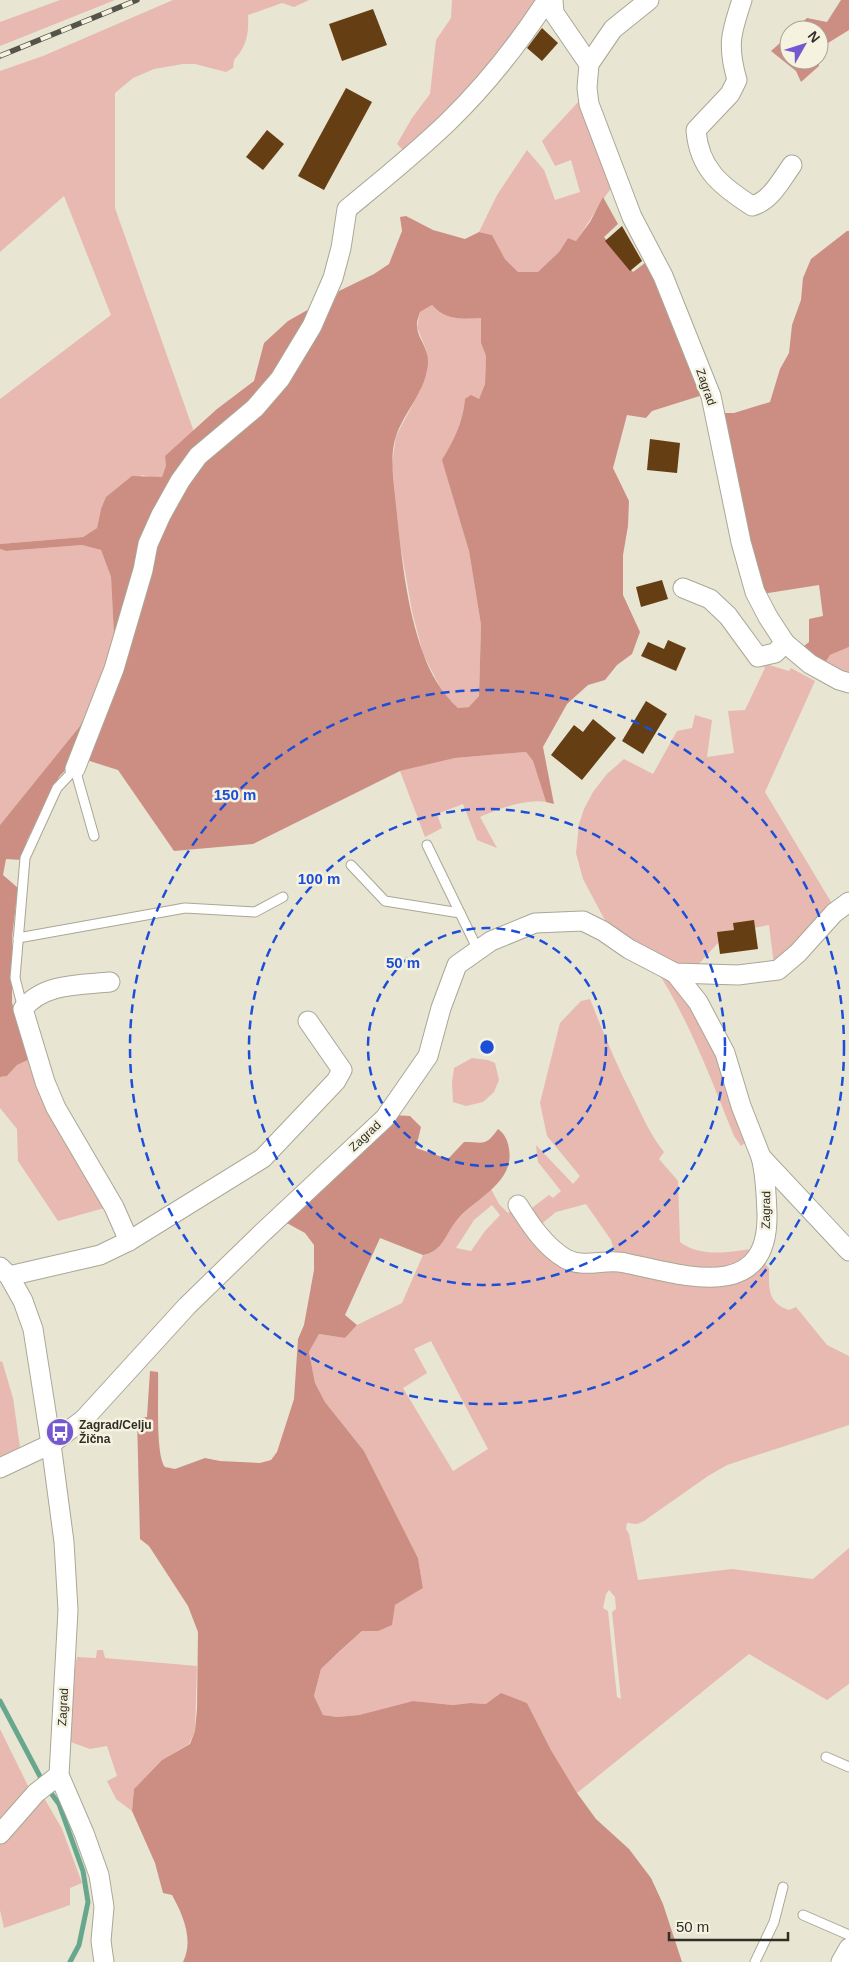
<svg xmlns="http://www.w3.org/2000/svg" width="849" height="1962" font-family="Arial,sans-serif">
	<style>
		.green { fill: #e7b9b0; fill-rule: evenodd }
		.forest { fill: #cc8e83; fill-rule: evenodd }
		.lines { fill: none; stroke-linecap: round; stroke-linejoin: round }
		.stream { stroke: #66a78d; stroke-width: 5 }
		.building { fill: #653e13 }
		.lane-casing { stroke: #aaa796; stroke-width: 11 }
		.street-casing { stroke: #aaa796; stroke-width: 21 }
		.lane { stroke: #fff; stroke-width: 9 }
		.street { stroke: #fff; stroke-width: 19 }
		.rail-casing { stroke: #55544a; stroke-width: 5.5 }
		.rail { stroke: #f5f2df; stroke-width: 4; stroke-dasharray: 11; stroke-linecap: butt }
		.ring { fill: none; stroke: #1d4ed8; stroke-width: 2.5; stroke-dasharray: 9 6 }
		.labels { text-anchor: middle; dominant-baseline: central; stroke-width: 5; stroke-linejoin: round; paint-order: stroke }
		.street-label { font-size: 12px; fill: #2f2e27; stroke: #f5f2df }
		.poi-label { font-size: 12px; font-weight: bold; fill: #2f2e27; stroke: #f5f2df; text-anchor: start }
		.centre { fill: #1d4ed8; stroke: #f5f2df; stroke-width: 2.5 }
		.ring-label { font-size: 15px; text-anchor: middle; font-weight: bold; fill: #1d4ed8; stroke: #f5f2df; stroke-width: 5; stroke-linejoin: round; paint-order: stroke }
	</style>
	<rect width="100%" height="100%" fill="#e8e5d2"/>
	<g class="green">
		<path d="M60 0H115L0 46V22Z"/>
		<path d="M173 0H309L294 7 282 3 248 15C249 33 247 46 234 60L233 68 226 72 195 64H183L154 69 133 78 115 93V208L194 432 165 456 167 466 162 477 154 478 142 475 101 509 97 528 83 537 0 544V399L111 315 64 196 0 252V71L43 56Z"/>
		<path d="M452 0H541L524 31 406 153 397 144 412 118 430 94 436 40 451 18Z"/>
		<path d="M581 99 613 186C599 203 589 223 576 241L568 238 559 252 539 272H518L505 259 492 235 479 232 497 195 527 150 544 170 555 200 580 192 571 160 555 166 542 141Z"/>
		<path d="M432 305C446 321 461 319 481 318V343L486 356 485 384 479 399H465C463 423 454 439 443 460L469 551 481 625 479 696 470 707 458 708 448 699 441 689 423 654 412 611 400 543 392 464 396 436 420 391 427 352 417 327 420 312Z"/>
		<path d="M82 545 101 550 111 577 115 656 80 726 0 825V549L6 551Z"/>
		<path d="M849 647V677L825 663 830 655Z"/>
		<path d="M768 660 769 665 789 671 791 668 815 681 765 792 834 907 774 965 769 925 727 933 697 966 670 965 607 924 583 879 576 853 579 824 584 809 593 792 607 774 624 759 653 774 677 731 692 728 695 715 712 720 707 757 734 753 728 711 745 710 765 668 759 662Z"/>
		<path d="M526 752 533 761 546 802C528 798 497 809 480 817L497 848 477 840 463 804 437 814 442 828 425 837 400 771 455 758Z"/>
		<path d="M656 969 677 981 721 1051 746 1142 741 1146 734 1136C711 1079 689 1020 656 969Z"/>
		<path d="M590 999C603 1032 616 1064 632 1095 642 1115 650 1135 664 1152L659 1159 678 1181 680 1242C702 1259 734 1251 760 1248L722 1274 616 1256 611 1240 586 1204 556 1212 540 1225 528 1211 549 1195 553 1198 561 1191 538 1162 536 1145 573 1184 580 1176 547 1136 540 1103 560 1023 581 1001Z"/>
		<path d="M472 1058 488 1060 495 1063 499 1080 494 1092 483 1102 466 1106 453 1102 452 1082 454 1068Z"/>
		<path d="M30 1059 108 1207 58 1221 18 1161 17 1129 0 1108V1077L7 1076 17 1065Z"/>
		<path d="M491 1189 499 1204 508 1213 515 1208 547 1248 599 1267 684 1279 761 1260 769 1268C769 1288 767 1303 789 1310L796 1307 827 1345 849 1356V1425L727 1465 708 1476 644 1521 637 1524 627 1523 626 1529 629 1534 638 1580 732 1569 813 1579 849 1548V1684L827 1700 749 1654 577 1793 551 1750 527 1703 514 1699 486 1704 470 1703 453 1705 413 1701 359 1715 337 1717 323 1715 314 1696 321 1669 362 1631H378L395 1605 423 1588 418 1558 364 1451 325 1402 315 1383 309 1352 319 1334 345 1338 357 1325 402 1303 423 1255C444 1252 445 1232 458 1219 468 1208 480 1199 491 1189ZM492 1205 500 1215 485 1231 471 1251 456 1248 474 1220ZM431 1341 488 1449 453 1471 403 1388 427 1373 414 1349ZM609 1590 615 1597 616 1609 612 1612 621 1699 617 1697 608 1611 603 1608 606 1594Z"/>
		<path d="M2 1361 13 1398 22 1462 0 1471V1362Z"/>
		<path d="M97 1650H103L105 1658 197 1666 195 1731 189 1744 162 1760 134 1789 132 1811 116 1799 107 1781 117 1776 107 1746 90 1749 68 1741V1704L77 1657 96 1658Z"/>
		<path d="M0 1729 32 1794 0 1826Z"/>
		<path d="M43 1796 62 1829 82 1883 70 1888V1905L4 1928 0 1910V1839Z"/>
	</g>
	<g class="forest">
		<path d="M841 0H849V30L828 43 819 55V30H794L807 18 827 22Z"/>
		<path d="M789 35V60H819V66L801 82 796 71 771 51Z"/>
		<path d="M603 197 618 224 604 237 633 272 649 260 706 394 652 411 646 418 627 415 613 468 629 501 628 526 623 555V595L640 632 632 654 617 665 605 680 588 685 567 704 543 747 554 804 546 802 533 761 526 752 455 758 400 771 253 844 174 851 118 770 77 757 59 777 27 840 22 860 6 859 3 875 18 888 12 937V1003L30 1059 17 1065 7 1076 0 1077V825L80 726 115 656 111 577 101 550 82 545 6 551 0 549V544L83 537 97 528 101 509 106 497 132 476 162 477 166 466 165 456 217 409 254 381 264 343 288 321 311 308 327 314 339 291 374 274 389 264 402 231 400 217 406 216 433 230 465 239 479 232 492 235 505 259 518 272H538L559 252 568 238 576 241 590 222ZM432 305C446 321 461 319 481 318V343L486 356 485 384 479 399 471 395 465 399C463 422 454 440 442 460L469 551 481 625 479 696 469 707 458 708C442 694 430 673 423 653 406 606 401 553 396 504 394 482 389 457 396 436 404 413 423 394 427 370 432 350 418 341 417 327 416 322 419 316 420 312Z"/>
		<path d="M847 231H849V647L830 655 825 663 803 647 809 642V619L823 616 819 585 762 594 746 544 723 413H734L770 402 780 369 789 353 792 325 801 300 803 278 811 259Z"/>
		<path d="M393 1115 410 1116 421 1127 416 1148 448 1159 464 1142C484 1142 485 1147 498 1129 505 1134 508 1141 509 1149 515 1183 475 1198 457 1220 445 1234 443 1252 423 1255L380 1238 345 1315 357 1325 345 1338 319 1334 309 1352 315 1383 325 1402 364 1451 418 1558 423 1588 395 1605 392 1625 378 1631H362L341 1650 321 1669 314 1696 323 1715 337 1717 359 1715 413 1701 453 1705 470 1703 486 1704 501 1693 527 1703 551 1750 577 1793 596 1819 629 1849 651 1878 663 1904 682 1962H183C194 1940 183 1915 172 1895L163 1893 155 1863 132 1811 134 1789 162 1760 190 1744 195 1731 197 1709 198 1632 188 1606 149 1546 140 1539 137 1418 147 1417 150 1371 158 1372C159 1391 155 1455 165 1467L175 1469 205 1458 220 1461 260 1463 271 1460 277 1452 294 1399 298 1339 304 1325 314 1270V1245L305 1233 285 1222Z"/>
	</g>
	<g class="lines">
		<g class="stream">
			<path d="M0 1701 43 1782"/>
			<path d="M48 1789 59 1804 83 1871 88 1902 79 1945 70 1962"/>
		</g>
	</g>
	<g class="building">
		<path d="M373 9 387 45 342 61 329 24Z"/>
		<path d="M542 28 558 43 542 61 527 48Z"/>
		<path d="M346 88 372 102 324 190 298 176Z"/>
		<path d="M267 130 284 144 263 170 246 157Z"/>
		<path d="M622 226 642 261 630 271 605 241Z"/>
		<path d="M650 439 680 443 677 473 647 470Z"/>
		<path d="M662 580 668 599 641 607 636 587Z"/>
		<path d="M668 640 686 648 676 671 641 656 648 642 664 649Z"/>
		<path d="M646 701 667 714 643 754 622 741Z"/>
		<path d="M593 719 616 738 582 780 551 755 574 725 583 732Z"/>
		<path d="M754 920 758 949 720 954 717 932 734 930 733 923Z"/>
	</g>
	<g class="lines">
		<defs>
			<g id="lane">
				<path d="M75 769 94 836"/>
				<path d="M427 845 478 950"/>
				<path d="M351 865 385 901 460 913"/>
				<path d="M18 938 185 908 255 912 283 897"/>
				<path d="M23 1009 15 978 25 858 57 788 75 769"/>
				<path d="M826 1757 849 1767"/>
				<path d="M803 1915 849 1935"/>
				<path d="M755 1962 774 1922 783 1887"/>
			</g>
			<g id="street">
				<path d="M553 0 554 13 589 64 587 88 589 104 632 217 663 276 711 396 741 542 755 592 768 617 785 643 810 664 839 680 849 683"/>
				<path d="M742 0C731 33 727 45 737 80L730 94 696 130C699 169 721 186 752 206 771 201 781 180 792 165"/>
				<path d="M589 64 613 29 649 0"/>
				<path d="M683 588 710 599 728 616 758 657 775 653 785 643"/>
				<path d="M75 769 114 669 143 570 148 544 161 515 180 481 198 456 255 408 280 379 312 326 333 278 341 248 347 209C381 181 416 153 448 122 485 86 519 43 547 0"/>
				<path d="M675 973 698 1002 725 1053 741 1106 761 1157 849 1251"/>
				<path d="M110 982C80 985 43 983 23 1009L45 1082 56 1108 114 1207 129 1241"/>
				<path d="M518 1205C530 1224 545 1247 566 1259 585 1269 606 1258 625 1263 683 1275 769 1305 767 1213 766 1194 766 1176 761 1157"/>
				<path d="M0 1267 9 1276 23 1301 33 1329 51 1444 64 1542 68 1610 59 1775 84 1833 99 1875 104 1907 101 1941 104 1962"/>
				<path d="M9 1276 100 1255 129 1241 263 1158 336 1081 342 1070 308 1021"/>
				<path d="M0 1468 51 1444 84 1419 187 1306 260 1235 385 1118 428 1056 441 1008 457 965 491 941 535 923 583 921 603 931 629 949 675 973 738 975 778 970 798 953 834 913 849 902"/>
				<path d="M0 1834 36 1793 59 1775"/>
				<path d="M841 1962 849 1948"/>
			</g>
		</defs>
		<use href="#lane" class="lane-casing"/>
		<use href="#street" class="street-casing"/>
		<use href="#lane" class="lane"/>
		<use href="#street" class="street"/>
		<defs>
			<path id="rail" d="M0 56 137 0"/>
		</defs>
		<use href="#rail" class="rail-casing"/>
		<use href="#rail" class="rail"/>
	</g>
	<g class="ring">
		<circle cx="487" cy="1047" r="119"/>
		<circle cx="487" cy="1047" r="238"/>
		<circle cx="487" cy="1047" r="357"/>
	</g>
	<defs>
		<symbol id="bus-disc" viewBox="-11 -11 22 22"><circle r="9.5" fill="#7358d2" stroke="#f5f2df"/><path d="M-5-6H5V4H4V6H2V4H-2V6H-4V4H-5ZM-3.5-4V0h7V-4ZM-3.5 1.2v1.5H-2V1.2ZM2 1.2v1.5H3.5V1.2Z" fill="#fff"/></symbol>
	</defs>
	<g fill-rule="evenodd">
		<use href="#bus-disc" x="44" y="1416" width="32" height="32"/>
	</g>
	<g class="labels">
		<g class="street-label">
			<text transform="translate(706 387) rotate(71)">Zagrad</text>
			<text transform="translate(365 1136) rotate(-43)">Zagrad</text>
			<text transform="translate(766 1210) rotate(-89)">Zagrad</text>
			<text transform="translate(63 1707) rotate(-87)">Zagrad</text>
		</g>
		<g class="poi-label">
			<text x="79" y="1425">Zagrad/Celju<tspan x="79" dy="14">Žična</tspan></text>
		</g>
	</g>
	<circle cx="487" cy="1047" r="8" class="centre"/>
	<g class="ring-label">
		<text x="235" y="800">150 m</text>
		<text x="319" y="884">100 m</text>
		<text x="403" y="968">50 m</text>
	</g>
	<g transform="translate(804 45) rotate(51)"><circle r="24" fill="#f5f2df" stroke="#a6a495"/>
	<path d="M0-4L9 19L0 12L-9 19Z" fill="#7358d2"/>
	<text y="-8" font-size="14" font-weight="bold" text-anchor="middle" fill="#2f2e27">N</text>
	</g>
	<path d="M669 1932v8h119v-8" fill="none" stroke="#2f2e27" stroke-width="2.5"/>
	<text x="676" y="1932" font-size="15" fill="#2f2e27" stroke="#f5f2df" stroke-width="4" paint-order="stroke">50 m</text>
</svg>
